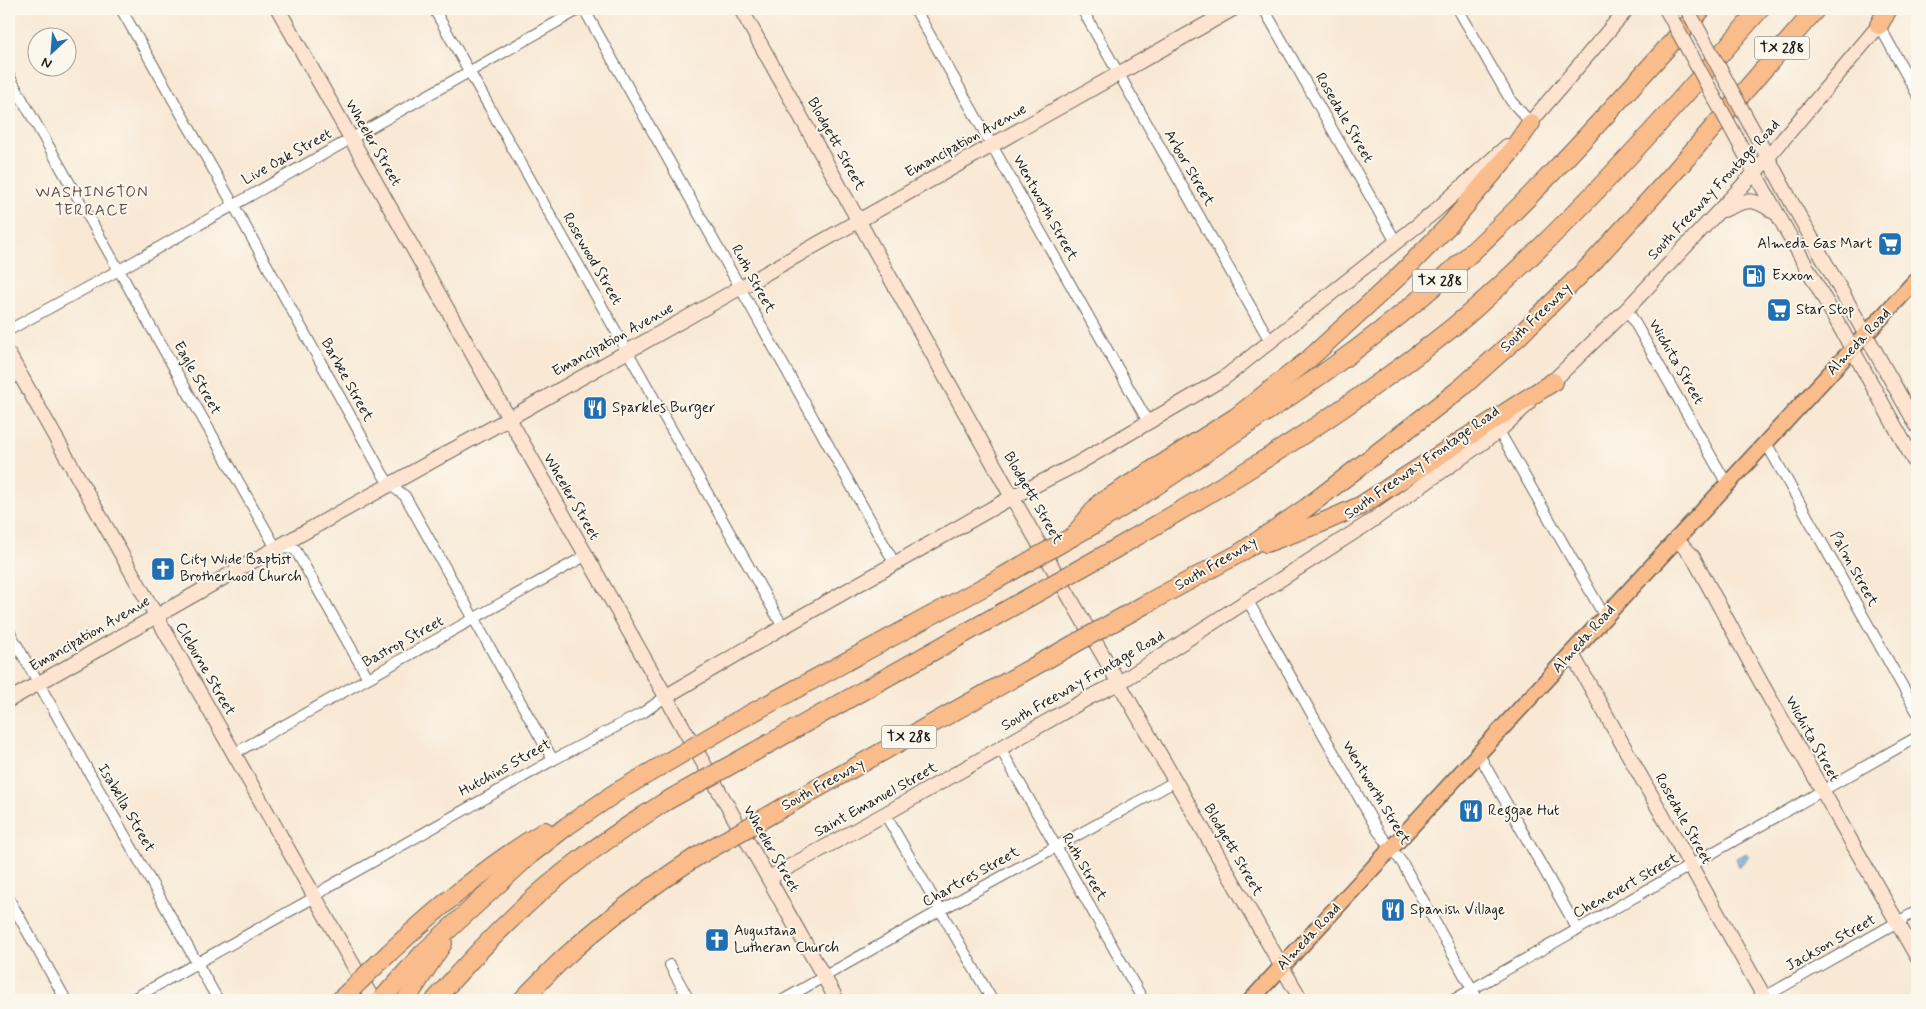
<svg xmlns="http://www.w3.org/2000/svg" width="1926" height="1009" font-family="Mynerve,sans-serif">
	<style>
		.water { fill: #7dade7; stroke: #4c6482 }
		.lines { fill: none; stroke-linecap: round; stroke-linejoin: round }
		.street-casing { stroke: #69635c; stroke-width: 12 }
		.secondary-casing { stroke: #69635c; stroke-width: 16 }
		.primary-casing { stroke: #69635c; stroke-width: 18 }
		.highway-casing { stroke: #69635c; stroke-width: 20 }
		.street { stroke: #fff; stroke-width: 10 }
		.secondary { stroke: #fde4d0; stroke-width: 14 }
		.primary { stroke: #f9bc8a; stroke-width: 15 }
		.highway { stroke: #f9bc8a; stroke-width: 18 }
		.secondary-bridge-casing { stroke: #69635c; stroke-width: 16; stroke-linecap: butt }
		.highway-bridge-casing { stroke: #69635c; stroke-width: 20; stroke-linecap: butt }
		.secondary-bridge { stroke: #fde4d0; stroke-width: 14 }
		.highway-bridge { stroke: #f9bc8a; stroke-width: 18 }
		.labels { text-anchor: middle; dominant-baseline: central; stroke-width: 4; stroke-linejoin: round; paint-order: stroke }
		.shield { fill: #fbf7ec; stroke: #5f5e5a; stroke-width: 1 }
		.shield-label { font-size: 14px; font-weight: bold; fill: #1c1c1c }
		.street-label { font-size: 15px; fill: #1c1c1c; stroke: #fbf7ec }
		.poi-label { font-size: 15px; fill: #1c1c1c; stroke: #fbf7ec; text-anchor: start }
		.neighbourhood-label { font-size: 16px; letter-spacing: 1px; fill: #644c4b; stroke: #fbf7ec }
	</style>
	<rect width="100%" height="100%" fill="#fbf7ec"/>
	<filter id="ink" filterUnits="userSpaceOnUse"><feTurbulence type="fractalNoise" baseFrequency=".02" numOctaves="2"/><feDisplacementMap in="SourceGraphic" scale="10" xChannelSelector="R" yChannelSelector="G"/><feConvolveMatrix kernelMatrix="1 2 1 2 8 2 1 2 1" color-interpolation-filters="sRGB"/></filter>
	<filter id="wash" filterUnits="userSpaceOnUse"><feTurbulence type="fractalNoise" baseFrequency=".0096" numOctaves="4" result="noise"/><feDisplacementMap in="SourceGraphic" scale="20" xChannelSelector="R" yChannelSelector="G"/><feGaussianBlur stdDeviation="1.12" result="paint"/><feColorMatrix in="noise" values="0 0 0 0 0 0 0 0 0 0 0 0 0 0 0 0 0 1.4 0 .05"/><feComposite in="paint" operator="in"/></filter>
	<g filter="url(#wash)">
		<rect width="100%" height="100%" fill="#f8e8d4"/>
		<path class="water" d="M1746 853 1749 856 1739 867 1736 858Z"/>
	</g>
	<g filter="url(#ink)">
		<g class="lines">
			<defs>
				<g id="street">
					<path d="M121 9 233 204 382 473 389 484 405 496 553 760"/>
					<path d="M434 9 783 627"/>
					<path d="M584 9 895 564"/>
					<path d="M915 9 1148 422"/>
					<path d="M1082 9 1270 341"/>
					<path d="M1264 9 1396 242"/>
					<path d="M1458 9 1511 101 1531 123"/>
					<path d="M1879 25 1917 94"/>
					<path d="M9 76 276 548 295 549 368 678"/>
					<path d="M1627 309 1727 484"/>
					<path d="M9 330 119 270 580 9"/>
					<path d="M1499 431 1605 617"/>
					<path d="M1765 441 1917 712"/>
					<path d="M1248 601 1378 831 1403 864 1478 1000"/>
					<path d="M9 631 218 1000"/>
					<path d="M1000 748 1143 1000"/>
					<path d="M235 753 585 556"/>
					<path d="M1478 753 1578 930"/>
					<path d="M885 814 992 1000"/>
					<path d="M9 899 66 1000"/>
					<path d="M670 965 689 1000"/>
					<path d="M131 1000 315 897 328 887 553 760 644 712 665 697"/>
					<path d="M783 1000 941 910 1174 782"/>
					<path d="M1453 1000 1917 737"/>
					<path d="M1759 1000 1917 911"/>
				</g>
				<g id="secondary">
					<path d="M278 9 837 1000"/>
					<path d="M741 9 1012 497 1301 1000"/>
					<path d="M1524 130 1627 9"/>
					<path d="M1753 130 1793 205 1917 426"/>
					<path d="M1737 139 1763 188 1917 466"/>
					<path d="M1724 210C1747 199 1753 197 1774 212"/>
					<path d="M9 355 373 1000"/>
					<path d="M1546 388 1627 309 1759 168 1886 17"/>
					<path d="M1676 538 1693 557 1759 679 1917 957"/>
					<path d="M1572 654 1766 1000"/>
					<path d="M665 697 783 627 1012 497 1075 465 1224 378 1433 213 1507 146"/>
					<path d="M9 700 276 548 508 419 1233 9"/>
					<path d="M769 878 885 814 1090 697 1119 683 1370 522 1499 431 1528 404"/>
				</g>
				<path id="primary" d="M1251 1000 1917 279"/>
				<g id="highway">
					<path d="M1879 25 1888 9"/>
					<path d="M1079 529 1100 503 1236 417 1308 360 1399 276 1450 224 1510 153 1531 123"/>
					<path d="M1072 537C1128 506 1180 470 1233 434 1299 391 1364 347 1424 295 1525 209 1613 107 1702 9"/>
					<path d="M1266 543 1321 523 1360 506 1553 382"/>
					<path d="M1115 549C1206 496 1296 443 1381 381 1412 359 1444 336 1472 311 1577 218 1669 114 1760 9"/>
					<path d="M1144 605 1240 553 1306 508 1461 388 1519 336 1593 262 1671 176 1816 9"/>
					<path d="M737 721 991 583"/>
					<path d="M754 752 994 617"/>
					<path d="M610 796 649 773"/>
					<path d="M784 807 1033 667"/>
					<path d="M390 952C438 908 489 864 545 831"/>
					<path d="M381 1000 424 952 531 854 567 826 620 790"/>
					<path d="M406 1000 443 943"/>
					<path d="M435 1000C478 950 528 899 581 859 607 839 636 821 663 803"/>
					<path d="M522 1000C536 986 550 971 565 957 606 920 650 887 696 857"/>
				</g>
			</defs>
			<use href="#street" class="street-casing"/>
			<use href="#secondary" class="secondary-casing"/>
			<use href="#primary" class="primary-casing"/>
			<use href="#highway" class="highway-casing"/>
			<use href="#street" class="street"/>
			<use href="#secondary" class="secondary"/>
			<use href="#primary" class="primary"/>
			<use href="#highway" class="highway"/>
			<defs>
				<g id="secondary-bridge">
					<path d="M1666 9 1737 139"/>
					<path d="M1687 9 1753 130"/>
				</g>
				<g id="highway-bridge">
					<path d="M991 583 1072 537"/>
					<path d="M994 617 1115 549"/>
					<path d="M1033 667 1144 605"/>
					<path d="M649 773 737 721"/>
					<path d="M663 803 754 752"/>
					<path d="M696 857 784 807"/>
					<path d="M340 1000 390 952"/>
				</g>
			</defs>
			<use href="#secondary-bridge" class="secondary-bridge-casing"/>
			<use href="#highway-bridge" class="highway-bridge-casing"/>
			<use href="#secondary-bridge" class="secondary-bridge"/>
			<use href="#highway-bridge" class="highway-bridge"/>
		</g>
	</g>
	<defs>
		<symbol id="supermarket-square" viewBox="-11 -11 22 22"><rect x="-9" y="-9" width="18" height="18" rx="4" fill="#1f6fb2" stroke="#fbf7ec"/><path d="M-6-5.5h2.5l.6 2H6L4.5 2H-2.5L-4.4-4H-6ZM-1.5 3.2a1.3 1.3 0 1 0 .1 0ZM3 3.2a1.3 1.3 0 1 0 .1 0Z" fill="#fff"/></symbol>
		<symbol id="fuel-square" viewBox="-11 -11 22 22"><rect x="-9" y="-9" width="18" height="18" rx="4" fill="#1f6fb2" stroke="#fbf7ec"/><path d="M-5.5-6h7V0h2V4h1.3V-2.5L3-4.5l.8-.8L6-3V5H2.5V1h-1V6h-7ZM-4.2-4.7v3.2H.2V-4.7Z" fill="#fff"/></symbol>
		<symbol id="restaurant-square" viewBox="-11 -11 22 22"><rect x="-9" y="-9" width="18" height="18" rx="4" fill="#1f6fb2" stroke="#fbf7ec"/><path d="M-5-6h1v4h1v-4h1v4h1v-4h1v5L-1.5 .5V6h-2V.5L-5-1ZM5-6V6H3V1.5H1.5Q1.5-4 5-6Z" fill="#fff"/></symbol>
		<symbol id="church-square" viewBox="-11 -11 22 22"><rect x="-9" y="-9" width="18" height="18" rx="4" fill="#1f6fb2" stroke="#fbf7ec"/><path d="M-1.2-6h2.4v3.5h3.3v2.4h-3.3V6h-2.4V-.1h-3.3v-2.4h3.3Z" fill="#fff"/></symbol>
	</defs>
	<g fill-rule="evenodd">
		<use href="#supermarket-square" x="1876" y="230" width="28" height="28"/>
		<use href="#fuel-square" x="1740" y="262" width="28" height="28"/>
		<use href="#supermarket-square" x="1765" y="296" width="28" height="28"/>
		<use href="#restaurant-square" x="581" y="394" width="28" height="28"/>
		<use href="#church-square" x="149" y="555" width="28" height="28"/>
		<use href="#restaurant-square" x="1457" y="797" width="28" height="28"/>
		<use href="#restaurant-square" x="1379" y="896" width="28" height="28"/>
		<use href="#church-square" x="703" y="926" width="28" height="28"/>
	</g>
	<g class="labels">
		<g class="shield">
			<rect x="1754.5" y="36.5" width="55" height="23" rx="4"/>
			<rect x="1412.5" y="269.5" width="55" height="23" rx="4"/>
			<rect x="881.5" y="725.5" width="55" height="23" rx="4"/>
		</g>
		<g class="shield-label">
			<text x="1782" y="48">TX 288</text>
			<text x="1440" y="281">TX 288</text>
			<text x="909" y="737">TX 288</text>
		</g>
		<g class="street-label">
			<text transform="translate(1344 118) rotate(60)">Rosedale Street</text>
			<text transform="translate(966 141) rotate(-29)">Emancipation Avenue</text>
			<text transform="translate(373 143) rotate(60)">Wheeler Street</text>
			<text transform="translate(836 144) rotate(61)">Blodgett Street</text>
			<text transform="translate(287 157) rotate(-29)">Live Oak Street</text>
			<text transform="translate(1189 168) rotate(60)">Arbor Street</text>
			<text transform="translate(1714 190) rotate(-47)">South Freeway Frontage Road</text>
			<text transform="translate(1045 208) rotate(61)">Wentworth Street</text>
			<text transform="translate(592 259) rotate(60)">Rosewood Street</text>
			<text transform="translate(753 279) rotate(61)">Ruth Street</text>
			<text transform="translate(1536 318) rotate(-44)">South Freeway</text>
			<text transform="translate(613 340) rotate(-29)">Emancipation Avenue</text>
			<text transform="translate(1859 342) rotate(-47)">Almeda Road</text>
			<text transform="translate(1676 362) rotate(60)">Wichita Street</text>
			<text transform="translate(197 378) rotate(61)">Eagle Street</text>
			<text transform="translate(347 380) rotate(61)">Barbee Street</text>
			<text transform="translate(1422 463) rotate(-35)">South Freeway Frontage Road</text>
			<text transform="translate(571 497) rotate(60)">Wheeler Street</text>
			<text transform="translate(1033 498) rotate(60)">Blodgett Street</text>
			<text transform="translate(1216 564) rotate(-30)">South Freeway</text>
			<text transform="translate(1854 569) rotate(61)">Palm Street</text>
			<text transform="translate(90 634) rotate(-30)">Emancipation Avenue</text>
			<text transform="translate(1584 639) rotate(-48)">Almeda Road</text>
			<text transform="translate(403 642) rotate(-29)">Bastrop Street</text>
			<text transform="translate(205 669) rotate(60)">Cleburne Street</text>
			<text transform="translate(1083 681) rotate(-30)">South Freeway Frontage Road</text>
			<text transform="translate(1812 739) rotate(61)">Wichita Street</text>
			<text transform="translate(505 768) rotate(-29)">Hutchins Street</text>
			<text transform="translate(823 785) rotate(-29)">South Freeway</text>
			<text transform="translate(1376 793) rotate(59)">Wentworth Street</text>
			<text transform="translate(876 800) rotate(-29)">Saint Emanuel Street</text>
			<text transform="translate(126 808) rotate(60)">Isabella Street</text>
			<text transform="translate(1683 819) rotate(61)">Rosedale Street</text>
			<text transform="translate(771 849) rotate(60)">Wheeler Street</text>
			<text transform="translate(1233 850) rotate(60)">Blodgett Street</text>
			<text transform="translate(1084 867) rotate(60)">Ruth Street</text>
			<text transform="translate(971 877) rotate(-29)">Chartres Street</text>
			<text transform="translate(1626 886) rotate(-29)">Chenevert Street</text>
			<text transform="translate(1309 937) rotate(-47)">Almeda Road</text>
			<text transform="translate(1831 943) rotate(-29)">Jackson Street</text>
		</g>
		<g class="poi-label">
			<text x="1872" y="244" text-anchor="end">Almeda Gas Mart</text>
			<text x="1772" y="276">Exxon</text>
			<text x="1796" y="310">Star Stop</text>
			<text x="612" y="408">Sparkles Burger</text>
			<text x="180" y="560">City Wide Baptist<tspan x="180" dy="17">Brotherhood Church</tspan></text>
			<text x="1488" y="811">Reggae Hut</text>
			<text x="1410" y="910">Spanish Village</text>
			<text x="734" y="931">Augustana<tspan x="734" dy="17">Lutheran Church</tspan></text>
		</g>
		<g class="neighbourhood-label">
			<text x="92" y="192">WASHINGTON<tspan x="92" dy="18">TERRACE</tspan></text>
		</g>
	</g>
	<rect width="1926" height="1009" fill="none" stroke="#fbf7ec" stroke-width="30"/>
	<g transform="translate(52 52) rotate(206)"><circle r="24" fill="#fbf7ec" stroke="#a29f99"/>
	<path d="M0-4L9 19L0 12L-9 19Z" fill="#1f6fb2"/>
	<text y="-8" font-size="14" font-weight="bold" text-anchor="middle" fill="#1c1c1c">N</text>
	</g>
</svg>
